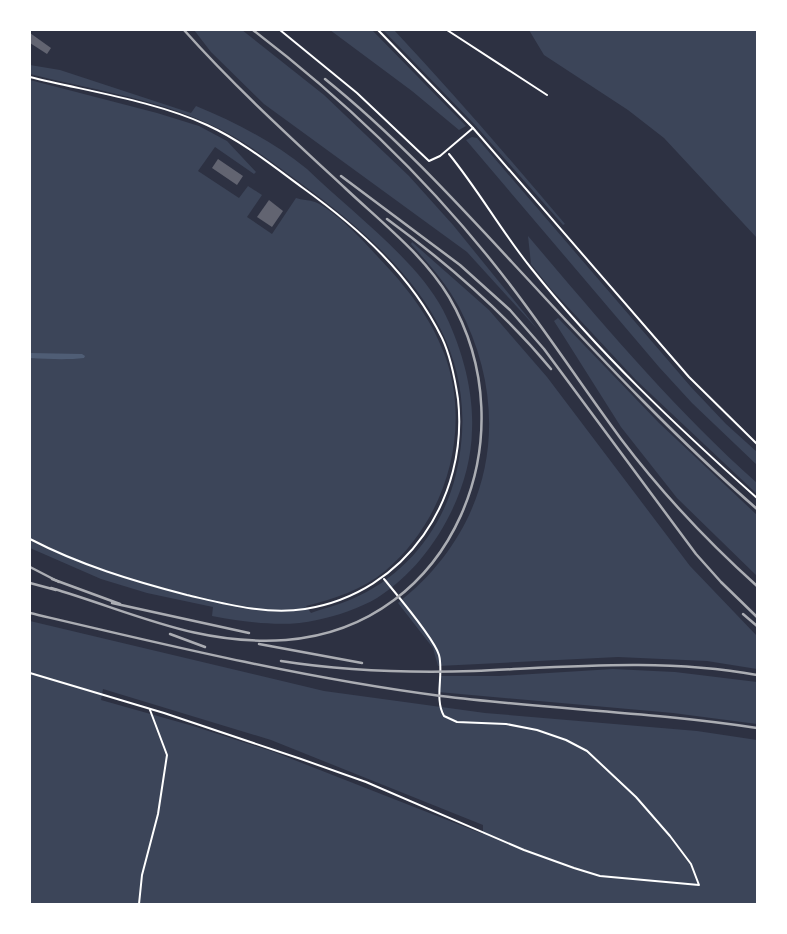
<svg xmlns="http://www.w3.org/2000/svg" width="787" height="934" font-family="Mulish,sans-serif">
	<style>
		.green { fill: #3c4559; fill-rule: evenodd }
		.water { fill: #4f5d75 }
		.building { fill: #626471 }
		.lines { fill: none; stroke-linecap: round; stroke-linejoin: round }
		.path { stroke: #fff; stroke-width: 2 }
		.service { stroke: #fff; stroke-width: 2 }
		.rail { stroke: #abadb3; stroke-width: 2.5 }
	</style>
	<rect width="100%" height="100%" fill="#2d3142"/>
	<g class="green">
		<path d="M194 30H242L324 95 409 176 453 225 539 331 467 252 264 104 211 52Z"/>
		<path d="M330 30H372L466 126 459 130 412 91Z"/>
		<path d="M383 30H394C453 93 509 158 565 224L563 225 475 125Z"/>
		<path d="M529 30H757V238L664 138 628 110 544 55Z"/>
		<path d="M30 65 60 70 191 113 196 106C235 122 274 142 307 169 348 209 417 260 443 310 461 345 474 390 472 430 471 493 431 564 377 598 360 608 337 616 317 620 284 628 245 622 212 616L213 607 147 593 101 579 30 548V80L157 113 199 126 227 141 256 172 254 174 215 147 198 171 239 198 248 186 262 195 247 217 272 234 296 198C302 200 309 200 315 202 333 209 365 242 378 257 405 285 430 316 444 353 473 429 446 520 385 571 362 590 334 599 306 606L311 613C324 608 339 605 352 599 404 577 443 529 456 474 487 341 401 257 303 185 273 163 243 139 209 124 153 98 89 89 30 74Z"/>
		<path d="M472 137 477 138 691 387 726 424 757 452V465L692 403 659 367 466 140Z"/>
		<path d="M528 236C601 322 673 408 757 483V494L636 380 550 288 531 264Z"/>
		<path d="M412 242 489 310 547 377 690 566 757 636V669L707 661 618 657 438 666 433 648 398 603C492 529 515 414 459 307 446 283 429 264 411 244Z"/>
		<path d="M558 318 659 423 757 515V576L677 498 621 427 554 321Z"/>
		<path d="M30 621 324 691 485 713 697 731 757 740V904H30ZM103 689 271 740 483 825V834L274 752 193 726 101 700Z"/>
		<path d="M613 669 675 672 757 682V724L673 713 438 692 439 676H499Z"/>
	</g>
	<path class="water" d="M30 353 82 354 85 356 84 358C67 360 48 359 30 358Z"/>
	<g class="building">
		<path d="M30 33 51 48 47 54 30 43Z"/>
		<path d="M218 159 243 176 237 185 212 168Z"/>
		<path d="M269 200 283 211 272 227 257 217Z"/>
	</g>
	<g class="lines">
		<g class="path">
			<path d="M449 154C479 191 502 232 531 268 598 352 677 427 757 498"/>
			<path d="M30 673 164 713 301 759 366 782 524 850 574 868 600 876 699 885 691 864 670 836 636 797 587 751 566 740 537 730 506 724 457 722 444 716C434 699 444 674 439 655 434 638 397 595 384 579"/>
			<path d="M139 904 142 875 158 814 167 755 150 710"/>
		</g>
		<g class="service">
			<path d="M280 30 357 93 429 161 440 156 473 128"/>
			<path d="M378 30 473 128 689 377 757 444"/>
			<path d="M447 30 547 95"/>
			<path d="M30 77C86 91 155 101 207 125 242 141 273 166 303 188 360 229 411 275 442 338 451 357 455 379 458 399 469 498 406 593 305 609 265 615 226 604 187 595 133 581 80 565 30 539"/>
		</g>
		<g class="rail">
			<path d="M253 30C342 98 424 176 494 264 539 320 578 381 621 439 661 492 707 541 757 586"/>
			<path d="M325 79C402 141 468 215 535 287 606 364 678 440 757 509"/>
			<path d="M341 176 460 265 510 310 544 349 696 554 721 582 757 617"/>
			<path d="M387 219C447 263 503 311 551 369"/>
			<path d="M30 567 59 582"/>
			<path d="M52 579 120 604"/>
			<path d="M30 583 56 590"/>
			<path d="M51 588C133 612 197 646 286 640 454 627 530 435 449 297 423 254 381 222 345 188 290 137 234 86 184 30"/>
			<path d="M112 603 249 633"/>
			<path d="M30 613C166 645 303 678 441 696 546 709 652 712 757 728"/>
			<path d="M743 614 757 626"/>
			<path d="M170 634 205 647"/>
			<path d="M259 644 362 663"/>
			<path d="M281 661C344 671 410 673 474 671 569 667 662 658 757 675"/>
		</g>
	</g>
	<rect width="787" height="934" fill="none" stroke="#ffffff" stroke-width="62"/>
</svg>
